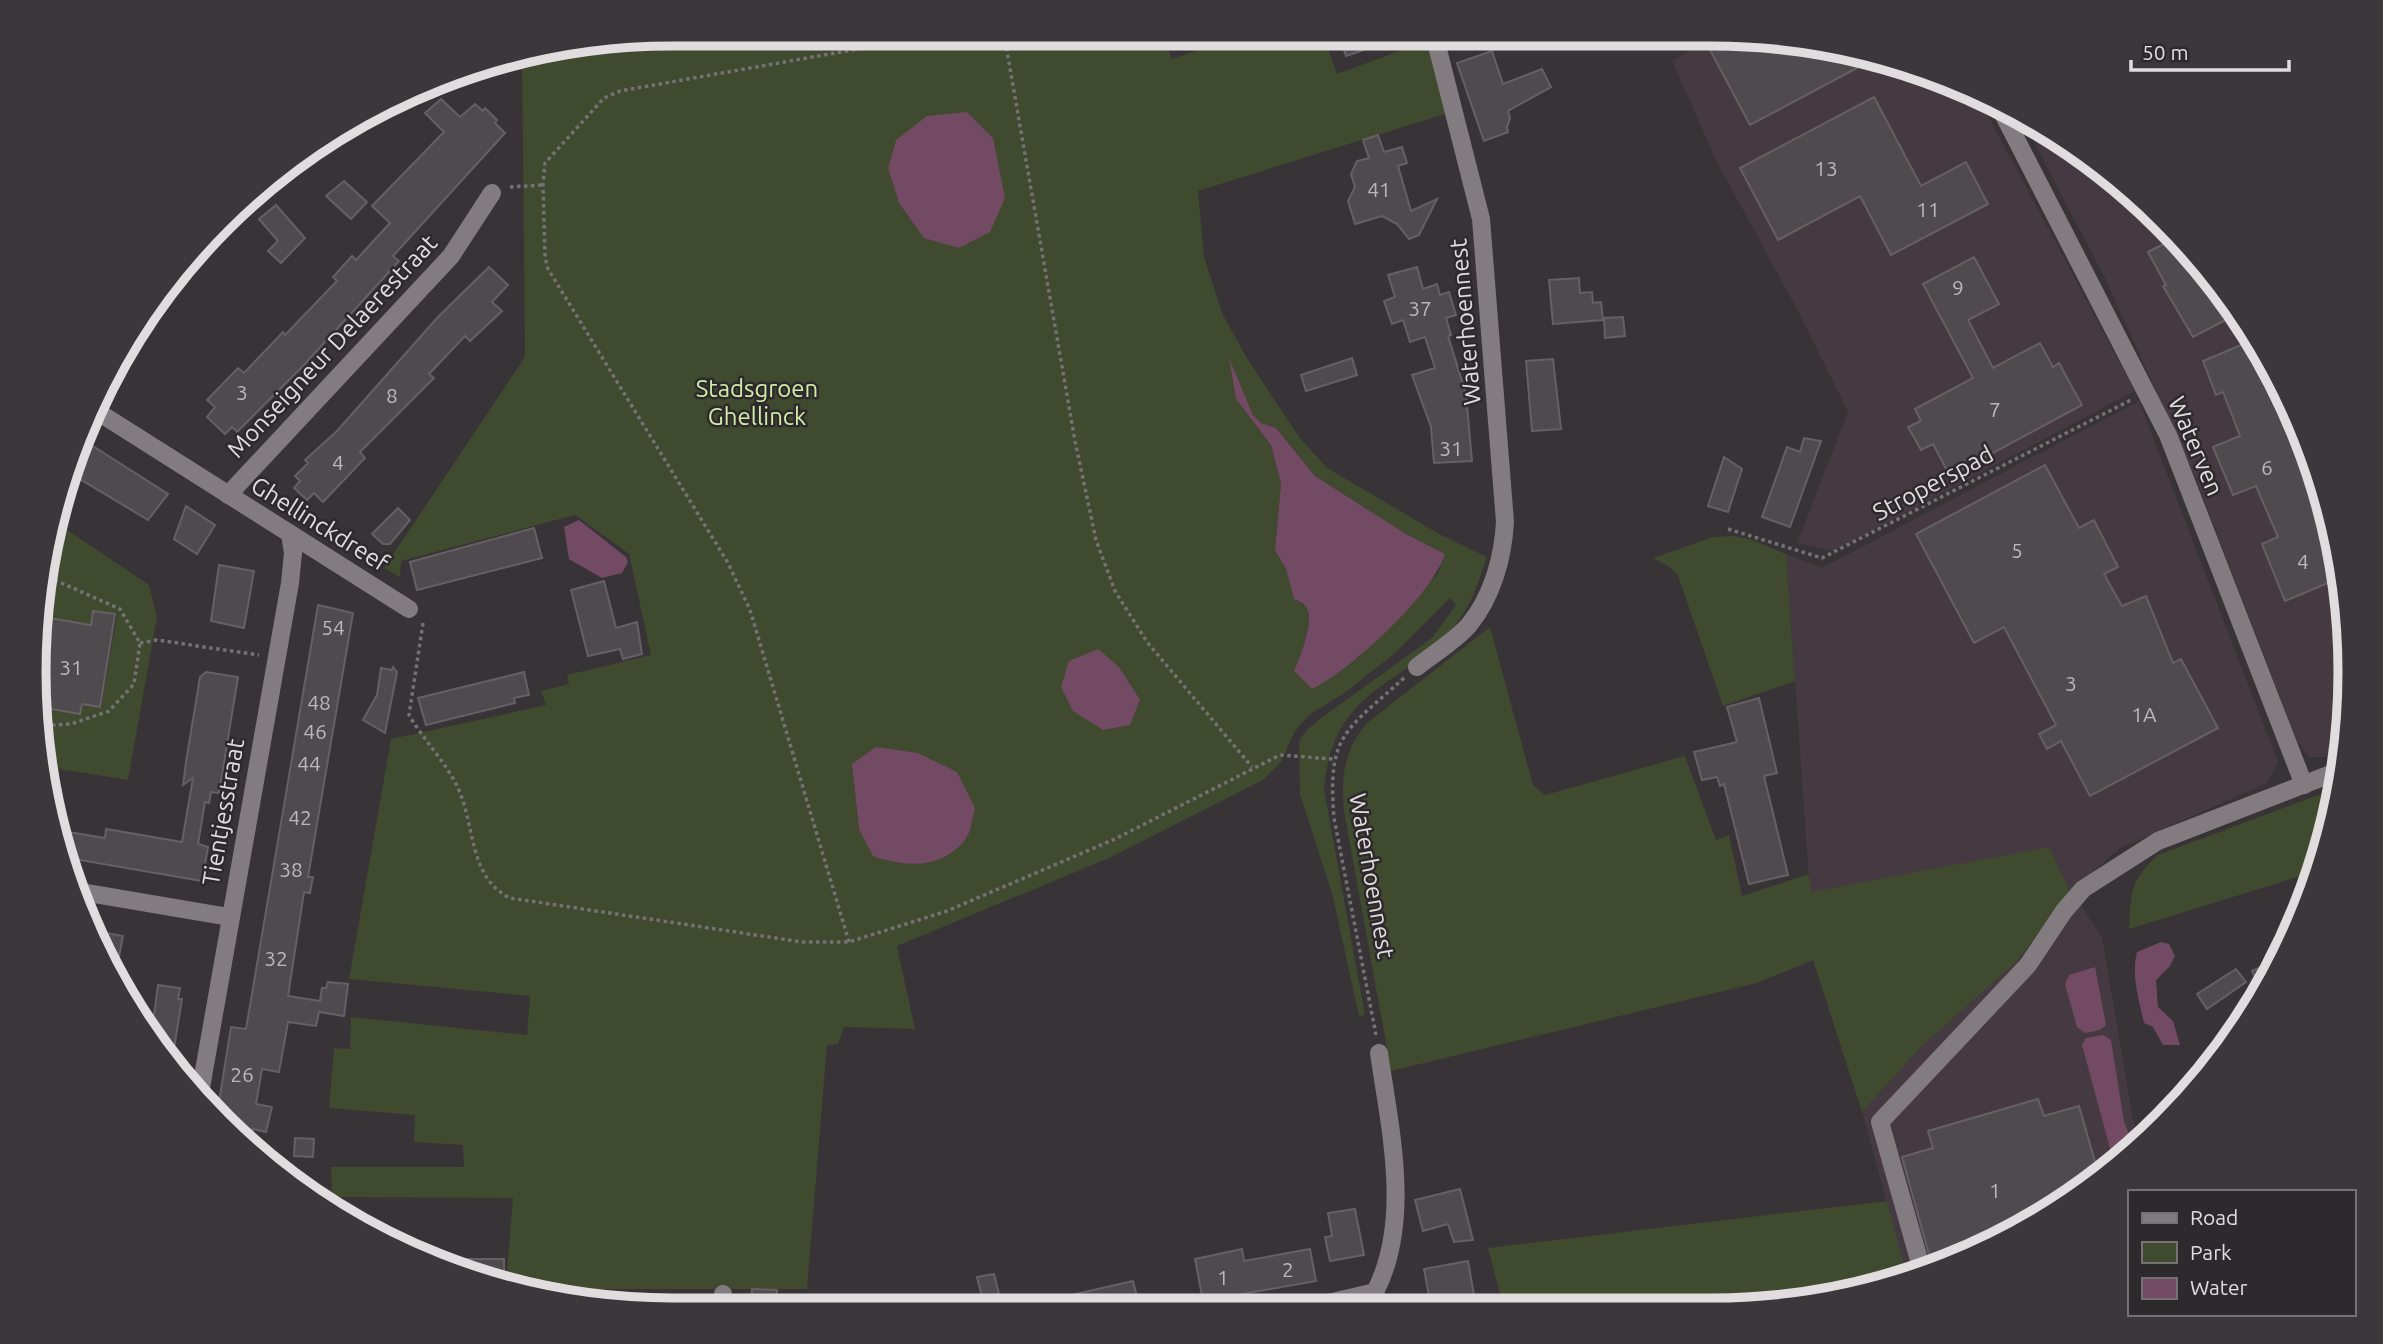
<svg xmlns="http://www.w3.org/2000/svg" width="2383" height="1344" font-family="Ubuntu,sans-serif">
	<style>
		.built { fill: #453a41 }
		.green { fill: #3f4a2f; fill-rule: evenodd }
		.water { fill: #734a64 }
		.building { fill: #4f4a4d; stroke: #666064; stroke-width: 2 }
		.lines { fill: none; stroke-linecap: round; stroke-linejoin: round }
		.path { stroke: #767174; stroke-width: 3.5; stroke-dasharray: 3.5 3.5; stroke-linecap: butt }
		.minor { stroke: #827c80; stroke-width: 18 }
		.labels { text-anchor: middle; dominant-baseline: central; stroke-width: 5; stroke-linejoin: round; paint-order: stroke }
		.number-label { font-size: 21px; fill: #bcb8ba }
		.street-label { font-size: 24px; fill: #e1dddf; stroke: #2e292c }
		.park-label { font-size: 24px; fill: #cfeda6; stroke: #2e292c }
		.rim { fill: none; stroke: #e1dddf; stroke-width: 9 }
	</style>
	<rect width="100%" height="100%" fill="#383336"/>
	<g class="built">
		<path d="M1690 35H1752L1916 67 1977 95 2135 391 1833 551 1797 543 1848 412 1799 313 1717 162 1672 61 1695 47Z"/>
		<path d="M2019 114 2132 192 2218 283 2284 390 2328 507 2348 631 2344 750 2329 757H2309L2296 739 2196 479 2104 276Z"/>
		<path d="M2139 401 2278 762 2267 783 2120 848 2071 891 2102 937 2134 1125 2140 1142 2066 1203 1908 1279 1862 1112 1921 1047 2049 847 1810 893 1786 554 1822 568Z"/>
	</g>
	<g class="green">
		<path d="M672 33 1163 34 1172 59 1245 34H1323L1337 74 1429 40 1448 113 1198 191 1204 257 1223 315 1248 360 1299 437 1327 468 1441 535 1487 557C1480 576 1474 599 1462 616 1410 689 1334 680 1324 789L1365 1015 1359 1016 1333 897 1300 794 1299 741 1306 731 1321 718 1432 638 1456 605 1450 598 1395 653 1346 692 1309 715 1295 731 1281 762 1263 780 1107 859 897 946 915 1029 844 1027 838 1044 827 1045 807 1289H528L506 1285 513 1198 332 1197 331 1167H464L463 1145 414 1142 415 1115 329 1108 334 1048 350 1049 351 1017 527 1035 530 996 349 979 391 739 546 705 541 691 569 684 567 675 651 655 629 554 575 515 401 561 400 577 384 568 525 357 522 58ZM896 140 899 203 888 168ZM1230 363 1253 415 1261 423 1276 428 1315 476 1406 534 1445 554 1438 573 1358 658 1294 671C1300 657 1314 622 1307 609 1305 603 1299 601 1294 598L1286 569 1275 550 1281 484 1271 445 1236 399ZM852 764 957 773 974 809 967 839 859 829Z"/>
		<path d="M54 521 149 585 157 617 128 780 47 767 35 706 80 714 82 704 101 707 117 615 94 611 91 625 49 618 45 613Z"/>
		<path d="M1733 536 1750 539 1786 554 1795 681 1723 706 1678 576 1670 567 1653 558 1713 537Z"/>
		<path d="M1490 627 1533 785 1545 795 1685 756 1716 840 1729 835 1742 896 1809 874 1811 892 2049 847 2070 891 2016 962 1921 1047 1862 1112 1813 960 1757 983 1391 1071 1344 811C1341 774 1344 750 1368 722Z"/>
		<path d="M2337 788 2317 871 2129 929C2131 893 2130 880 2158 855Z"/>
		<path d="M1887 1201 1908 1279 1794 1305 1503 1306 1488 1248Z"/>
	</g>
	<g class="water">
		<path d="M967 112 993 138 1005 198 990 232 959 248 924 238 899 203 888 168 896 140 927 116Z"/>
		<path d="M1229 358 1253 415 1261 423 1276 428 1315 476 1406 534 1445 554C1433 594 1350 671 1312 689L1294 671C1300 657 1314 622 1307 609 1305 603 1299 601 1294 599L1286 569 1275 550 1281 484 1271 445 1236 399Z"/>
		<path d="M579 520 626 557 628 562 622 573 602 578 569 559 564 527Z"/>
		<path d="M1098 649 1119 667 1140 700 1130 725 1103 730 1073 711 1061 687 1069 661Z"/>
		<path d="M876 747 918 753 957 772 975 808C972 817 971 834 965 840 940 870 906 867 873 856L859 829 852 764Z"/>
		<path d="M2161 942 2169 944 2175 956 2170 966 2156 980 2158 1007 2173 1021 2180 1045H2163L2153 1027 2144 1023C2139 1000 2131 975 2137 952Z"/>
		<path d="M2095 967 2106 1025 2100 1030 2085 1033 2077 1027 2065 984 2069 975Z"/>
		<path d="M2103 1035 2111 1040 2124 1122 2135 1147 2114 1163 2082 1045 2086 1038Z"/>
	</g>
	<g class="building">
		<path d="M1339 34H1402V37L1346 56Z"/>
		<path d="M1734 35H1752L1874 59 1750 125 1709 48Z"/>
		<path d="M1492 51 1503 84 1542 69 1551 87 1508 111 1510 118 1507 127 1508 132 1484 141 1457 63Z"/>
		<path d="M1874 97 1921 186 1966 162 1988 204 1891 255 1860 196 1778 240 1740 168Z"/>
		<path d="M441 99 460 117 475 104 483 111 485 108 497 120 495 123 505 133 393 256 399 261 304 365 237 432 232 427 225 434 207 417 215 407 207 400 238 368 244 373 283 332 285 335 337 281 333 277 352 256 356 260 390 223 372 206 444 132 425 113Z"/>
		<path d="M1378 135 1384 152 1402 147 1407 163 1398 166 1411 211 1437 199 1419 235 1409 239 1397 224 1382 216 1355 224 1348 201 1355 187 1351 174 1357 161 1369 158 1363 140Z"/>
		<path d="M344 181 367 202 351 219 326 196Z"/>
		<path d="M276 205 305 238 281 263 268 251 278 241 259 219Z"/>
		<path d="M2175 238 2218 283 2237 314 2193 337 2163 286 2166 285 2148 252Z"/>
		<path d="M1974 257 1999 304 1968 320 1993 368 2040 343 2053 367 2059 363 2082 405 1950 476 1933 444 1921 450 1908 427 1921 421 1915 409 1973 378 1923 284Z"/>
		<path d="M489 267 508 285 492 302 502 311 470 341 465 336 429 374 434 378 360 452 365 458 323 502 314 493 307 500 294 488 300 481 295 476 308 463 305 460 337 431 437 318Z"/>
		<path d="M1417 267 1423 289 1437 284 1440 295 1449 292 1456 315 1446 318 1451 335 1448 336 1466 394 1472 461 1434 463 1431 427 1412 375 1435 368 1425 337 1410 342 1403 320 1392 324 1384 301 1395 297 1388 275Z"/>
		<path d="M1579 278 1580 293 1592 292 1593 303 1601 302 1603 320 1553 324 1549 280Z"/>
		<path d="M1623 317 1625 336 1605 338 1604 318Z"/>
		<path d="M2253 340 2284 390 2328 507 2340 578 2285 601 2262 544 2278 537 2256 486 2233 495 2213 447 2240 436 2223 392 2216 395 2203 361Z"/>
		<path d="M1352 358 1357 375 1306 391 1301 375Z"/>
		<path d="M1553 359 1561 429 1532 431 1526 361Z"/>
		<path d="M1804 438 1821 441 1790 527 1762 517 1787 447 1800 452Z"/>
		<path d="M85 441 168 494 148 520 70 473Z"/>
		<path d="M1724 457 1742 469 1728 512 1708 506Z"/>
		<path d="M2045 465 2079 528 2094 520 2118 567 2104 574 2122 606 2146 596 2173 663 2181 659 2218 728 2090 796 2061 741 2047 749 2039 734 2056 725 2004 627 1974 643 1916 534Z"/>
		<path d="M186 506 215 525 197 554 174 539Z"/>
		<path d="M398 508 410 520 390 544H383L372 534Z"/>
		<path d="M534 528 542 558 417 590 410 562Z"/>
		<path d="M219 565 254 571 244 628 211 621Z"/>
		<path d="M604 581 616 628 637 622 642 654 623 659 620 649 588 656 571 590Z"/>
		<path d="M318 605 353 613 308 877H313L310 893 304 892 288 996 320 1001 322 988H326L328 982 348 984 344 1016 319 1012 316 1026 288 1022 279 1072 262 1069 256 1104 272 1107 266 1132 253 1129 251 1142 217 1114 231 1027 246 1029Z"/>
		<path d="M93 611 115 614 100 707 82 704 80 714 35 706 49 618 91 625Z"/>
		<path d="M393 667 397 672 385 733 363 720 377 695 381 668 392 670Z"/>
		<path d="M206 672 238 677 219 793 211 792 209 803 205 802 198 844 208 847 202 881 68 858 62 831 105 838 106 829 182 842 193 778 183 785 186 762 200 677Z"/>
		<path d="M524 672 529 695 514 698 515 703 426 725 418 698Z"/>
		<path d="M1759 698 1777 773 1764 776 1788 875 1749 884 1724 784 1720 786 1717 777 1702 780 1694 752 1737 742 1727 707Z"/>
		<path d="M91 930 123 936 116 972 101 947Z"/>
		<path d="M2279 959 2264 992 2263 993 2252 971Z"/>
		<path d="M2236 969 2246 982 2207 1009 2197 994Z"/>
		<path d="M158 985 180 988 178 999H182L172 1061 141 1012 154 1015Z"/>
		<path d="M2038 1099 2044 1116 2079 1106 2099 1176 2066 1203 1933 1269 1902 1157 1933 1148 1928 1131Z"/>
		<path d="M295 1138 314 1139 313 1157 294 1156Z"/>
		<path d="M1460 1189 1473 1240 1454 1242 1448 1224 1423 1231 1415 1200Z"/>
		<path d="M1355 1209 1364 1255 1330 1261 1325 1237 1332 1236 1328 1213Z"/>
		<path d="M1242 1249 1244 1261 1310 1249 1316 1281 1203 1301 1195 1259Z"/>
		<path d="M428 1259H504V1276H466Z"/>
		<path d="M1468 1261 1476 1306 1431 1307 1424 1269Z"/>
		<path d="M994 1274 999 1294 982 1297 977 1277Z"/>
		<path d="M1133 1281 1139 1304 1125 1308H1046L1045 1301Z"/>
		<path d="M752 1289 777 1290 776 1309H751Z"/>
	</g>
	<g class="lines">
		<g class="path">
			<path d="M1004 34 1075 441 1096 540 1115 591 1147 642 1252 767"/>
			<path d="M510 187 543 185"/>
			<path d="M1728 529 1822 558 2131 400"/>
			<path d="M423 623 409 715C423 739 443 759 456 784 476 822 467 877 510 898L802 942H849L947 911 1115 839 1280 755 1333 759"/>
			<path d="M140 643 157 640 259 655"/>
			<path d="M38 726 71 724 109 711 134 684 140 643 120 609 48 577"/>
			<path d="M849 942 750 610 728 563 548 269 545 257 543 185 545 163 604 98 620 91 943 34"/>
			<path d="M1376 1035 1334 818C1327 733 1346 731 1405 677"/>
		</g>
		<g class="minor">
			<path d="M1998 104 2168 435 2304 785"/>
			<path d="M98 412 409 609"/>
			<path d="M228 495 451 256 492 193"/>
			<path d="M1417 667C1433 654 1455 641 1469 625 1492 597 1503 558 1505 522L1481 219 1434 34"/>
			<path d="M76 891 229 917"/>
			<path d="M199 1099 290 583 293 553 290 534"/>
			<path d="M1923 1274 1880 1122 2028 965 2064 911 2083 889 2158 841 2341 770"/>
			<path d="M1311 1307 1375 1292C1412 1221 1390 1129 1379 1053"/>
			<path d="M722 1309 723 1294"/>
		</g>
	</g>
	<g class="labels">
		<g class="number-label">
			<text x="1826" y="168">13</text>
			<text x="1379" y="189">41</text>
			<text x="1928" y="209">11</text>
			<text x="1958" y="287">9</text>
			<text x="1420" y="308">37</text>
			<text x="242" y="392">3</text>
			<text x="392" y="395">8</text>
			<text x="1995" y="409">7</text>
			<text x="1451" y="448">31</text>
			<text x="338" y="462">4</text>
			<text x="2267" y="467">6</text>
			<text x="2017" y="550">5</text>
			<text x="2303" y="561">4</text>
			<text x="333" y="627">54</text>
			<text x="71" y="667">31</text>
			<text x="2071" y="683">3</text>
			<text x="319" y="702">48</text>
			<text x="2144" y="714">1A</text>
			<text x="315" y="731">46</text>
			<text x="309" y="763">44</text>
			<text x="300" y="817">42</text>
			<text x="291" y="869">38</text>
			<text x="276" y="958">32</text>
			<text x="242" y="1074">26</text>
			<text x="1995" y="1190">1</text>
			<text x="1288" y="1269">2</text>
			<text x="1223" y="1277">1</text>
		</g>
		<g class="street-label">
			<text transform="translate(1465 322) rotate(-95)">Waterhoennest</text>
			<text transform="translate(332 346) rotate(-47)">Monseigneur Delaerestraat</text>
			<text transform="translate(2196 446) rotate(67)">Waterven</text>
			<text transform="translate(1933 483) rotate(-28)">Stroperspad</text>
			<text transform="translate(320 524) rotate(32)">Ghellinckdreef</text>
			<text transform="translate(223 812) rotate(-80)">Tientjesstraat</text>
			<text transform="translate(1372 876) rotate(80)">Waterhoennest</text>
		</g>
		<g class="park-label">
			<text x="757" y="388">Stadsgroen<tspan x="757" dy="28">Ghellinck</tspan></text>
		</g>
	</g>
	<path d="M0 0H2383V1344H0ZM672 46H1712A626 626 0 0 1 2338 672V672A626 626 0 0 1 1712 1298H672A626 626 0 0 1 46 672V672A626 626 0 0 1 672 46Z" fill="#3c373a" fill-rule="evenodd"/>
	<path class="rim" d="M672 46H1712A626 626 0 0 1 2338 672V672A626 626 0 0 1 1712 1298H672A626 626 0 0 1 46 672V672A626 626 0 0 1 672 46Z"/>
	<rect x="2128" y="1190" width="228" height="126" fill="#2e292c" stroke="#767174" stroke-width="2"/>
	<rect x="2142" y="1213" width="35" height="10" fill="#827c80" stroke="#767174" stroke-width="2"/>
	<text x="2190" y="1225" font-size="21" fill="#e1dddf">Road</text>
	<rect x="2142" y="1242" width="35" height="21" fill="#3f4a2f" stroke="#767174" stroke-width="2"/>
	<text x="2190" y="1260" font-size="21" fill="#e1dddf">Park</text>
	<rect x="2142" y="1278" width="35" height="21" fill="#734a64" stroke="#767174" stroke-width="2"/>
	<text x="2190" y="1295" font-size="21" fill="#e1dddf">Water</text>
	<path d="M2131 60v10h158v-10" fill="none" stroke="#e1dddf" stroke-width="3.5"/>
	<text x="2142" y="60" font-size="21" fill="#e1dddf" stroke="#2e292c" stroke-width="5" paint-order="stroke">50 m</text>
</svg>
